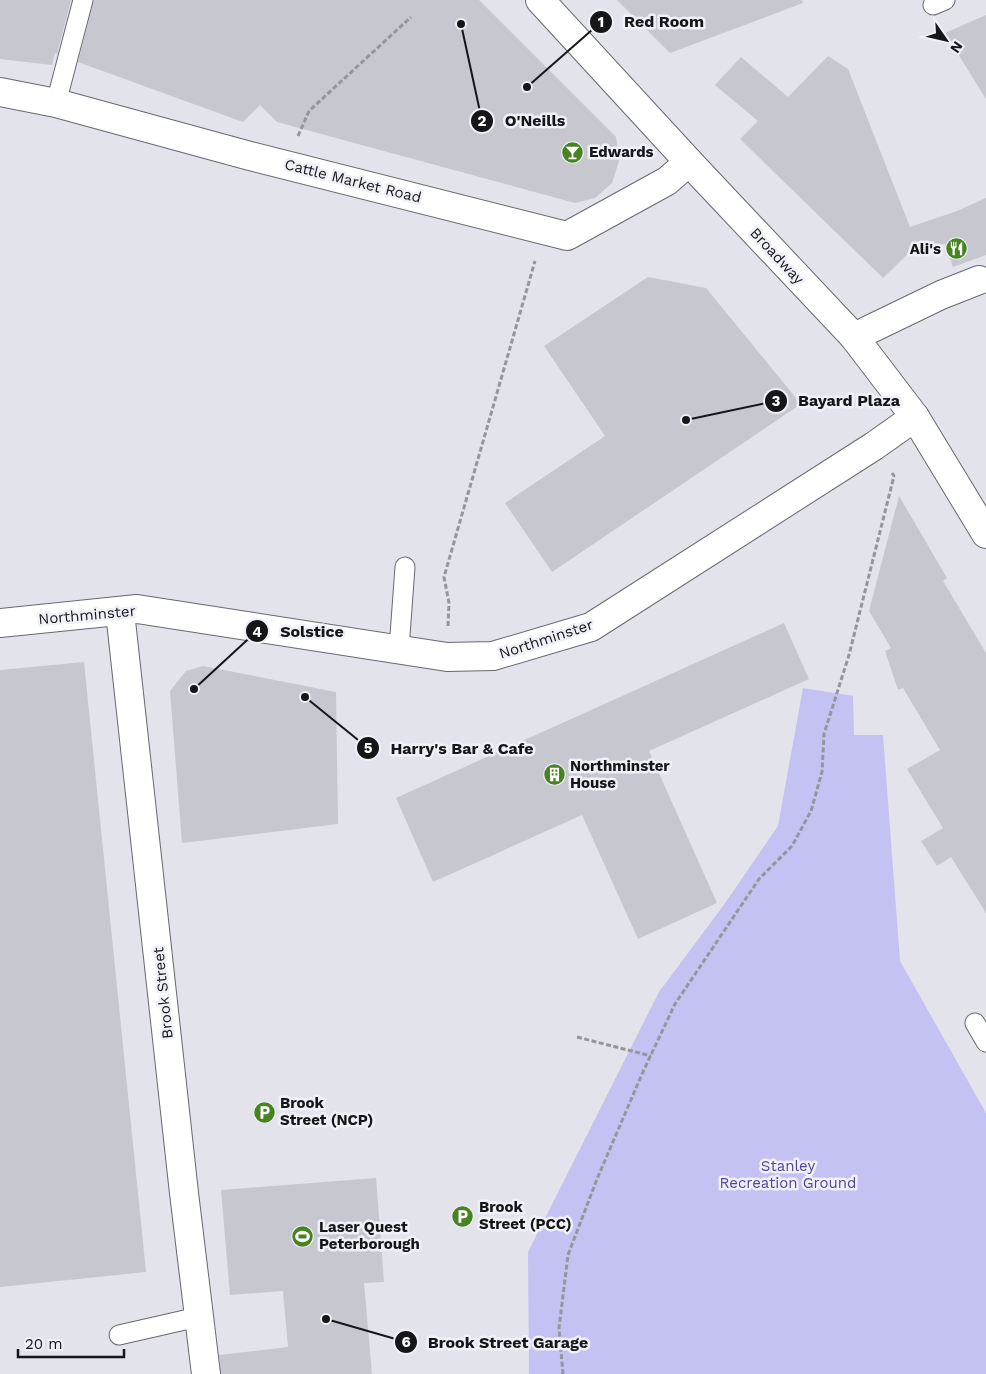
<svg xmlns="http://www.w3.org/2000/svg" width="986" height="1374" font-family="'Work Sans',sans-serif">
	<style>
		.green { fill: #c3c2f3 }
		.building { fill: #c7c7d0 }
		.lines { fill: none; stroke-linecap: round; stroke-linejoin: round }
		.service-casing { stroke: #686870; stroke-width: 21 }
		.minor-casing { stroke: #686870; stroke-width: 30 }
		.path { stroke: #95969c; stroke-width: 3; stroke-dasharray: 5 2.5; stroke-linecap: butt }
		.service { stroke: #fff; stroke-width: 19 }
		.minor { stroke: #fff; stroke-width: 28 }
		.labels { text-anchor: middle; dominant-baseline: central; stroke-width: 5; stroke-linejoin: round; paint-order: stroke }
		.poi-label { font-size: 15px; font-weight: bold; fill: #161619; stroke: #f0f0f9; text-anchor: start }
		.street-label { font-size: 15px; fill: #161619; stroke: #f0f0f9 }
		.park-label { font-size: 15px; fill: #50449c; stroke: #f0f0f9 }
		.leader { fill: none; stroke: #161619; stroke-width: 2 }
		.callout-dot { fill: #161619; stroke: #f0f0f9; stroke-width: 2 }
		.mark-label { font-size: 15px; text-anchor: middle; font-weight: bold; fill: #fff }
		.callout-label { font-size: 16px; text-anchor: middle; font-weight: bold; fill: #161619; stroke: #f0f0f9; stroke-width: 5; stroke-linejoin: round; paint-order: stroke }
	</style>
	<rect width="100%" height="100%" fill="#e2e3eb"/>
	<path class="green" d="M803 688 853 696 854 735H883L900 961 986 1113V1374H529L528 1252 659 992 723 906 778 826Z"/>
	<g class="building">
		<path d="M0 0H71L57 54 55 53 52 65 0 59Z"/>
		<path d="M94 0H479L616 137 619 161 612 183 595 198 575 203 277 122 260 105 243 122 78 62Z"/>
		<path d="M617 0H802L803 3 670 53Z"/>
		<path d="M986 15V99L945 33Z"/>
		<path d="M828 56 848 69 910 227 957 211 986 198V255L953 267 945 244 913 249 883 278 740 139 758 121 715 85 741 57 788 97Z"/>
		<path d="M648 277 706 288 801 404 552 572 505 503 605 436 544 346Z"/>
		<path d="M899 496 947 578 943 581 986 653V913L951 857 937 866 921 841 943 828 907 769 940 750 903 688 898 690 885 651 891 648 869 611Z"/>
		<path d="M784 623 809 679 649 751 717 903 638 939 582 815 433 882 396 798Z"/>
		<path d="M84 662 146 1272 0 1287V670Z"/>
		<path d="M203 666 336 692 338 824 182 843 170 691 186 671Z"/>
		<path d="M376 1178 384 1282 364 1283 372 1374H221L219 1355 288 1347 283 1291 230 1295 221 1190Z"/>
	</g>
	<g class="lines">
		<defs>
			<g id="service">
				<path d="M933 5 945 0"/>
				<path d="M56 103 83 0"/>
				<path d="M399 649 405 567"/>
				<path d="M975 1023 986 1042"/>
				<path d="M119 1335 198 1317"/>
			</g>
			<g id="minor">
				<path d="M540 0 689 162 854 337 915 417 986 534"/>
				<path d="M0 92 56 103 250 156 567 236 667 181 689 162"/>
				<path d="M854 337 941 295 979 280"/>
				<path d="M120 612 184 1193 206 1374"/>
				<path d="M0 623 137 609 447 657 493 656 591 627 874 446 915 417"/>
			</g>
		</defs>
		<use href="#service" class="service-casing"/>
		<use href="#minor" class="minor-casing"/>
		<g class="path">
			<path d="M298 136 309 111 411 17"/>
			<path d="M448 626 449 603 444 577 535 261"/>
			<path d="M577 1037 651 1056"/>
			<path d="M563 1374 559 1328 568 1255 597 1179 642 1074 675 1004 759 879 792 846 811 811 822 772 824 734 849 655 894 476 892 473"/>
		</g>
		<use href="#service" class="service"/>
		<use href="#minor" class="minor"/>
	</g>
	<defs>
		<symbol id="bar-disc" viewBox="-11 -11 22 22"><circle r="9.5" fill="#47831f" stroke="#f0f0f9"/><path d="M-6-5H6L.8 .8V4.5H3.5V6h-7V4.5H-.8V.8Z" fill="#fff"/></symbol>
		<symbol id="restaurant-disc" viewBox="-11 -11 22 22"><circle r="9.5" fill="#47831f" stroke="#f0f0f9"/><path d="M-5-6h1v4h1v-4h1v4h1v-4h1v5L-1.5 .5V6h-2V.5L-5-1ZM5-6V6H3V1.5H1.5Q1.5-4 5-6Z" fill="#fff"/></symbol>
		<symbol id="building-disc" viewBox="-11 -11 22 22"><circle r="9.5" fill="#47831f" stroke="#f0f0f9"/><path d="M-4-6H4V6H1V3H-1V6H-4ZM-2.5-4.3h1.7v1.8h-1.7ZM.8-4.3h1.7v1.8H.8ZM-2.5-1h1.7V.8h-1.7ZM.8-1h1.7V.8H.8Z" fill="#fff"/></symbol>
		<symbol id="parking-disc" viewBox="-11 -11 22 22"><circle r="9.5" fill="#47831f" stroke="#f0f0f9"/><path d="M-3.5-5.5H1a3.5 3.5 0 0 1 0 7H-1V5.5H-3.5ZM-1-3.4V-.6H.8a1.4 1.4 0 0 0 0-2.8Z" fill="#fff"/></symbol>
		<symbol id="stadium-disc" viewBox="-11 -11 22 22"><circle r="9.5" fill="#47831f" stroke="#f0f0f9"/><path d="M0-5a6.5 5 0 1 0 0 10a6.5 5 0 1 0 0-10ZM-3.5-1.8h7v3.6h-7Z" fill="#fff"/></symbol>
	</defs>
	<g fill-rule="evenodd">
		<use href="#bar-disc" x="560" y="140" width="25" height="25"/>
		<use href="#restaurant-disc" x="944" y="236" width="25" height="25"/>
		<use href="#building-disc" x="542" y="762" width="25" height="25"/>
		<use href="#parking-disc" x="252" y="1100" width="25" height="25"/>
		<use href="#parking-disc" x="450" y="1204" width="25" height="25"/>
		<use href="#stadium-disc" x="290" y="1224" width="25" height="25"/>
	</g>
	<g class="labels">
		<g class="poi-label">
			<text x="589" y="152">Edwards</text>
			<text x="941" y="249" text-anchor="end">Ali's</text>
			<text x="570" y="766">Northminster<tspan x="570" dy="17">House</tspan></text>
			<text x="280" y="1103">Brook<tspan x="280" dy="17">Street (NCP)</tspan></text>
			<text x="479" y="1207">Brook<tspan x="479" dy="17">Street (PCC)</tspan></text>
			<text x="319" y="1227">Laser Quest<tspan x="319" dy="17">Peterborough</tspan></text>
		</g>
		<g class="street-label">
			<text transform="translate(353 181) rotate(14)">Cattle Market Road</text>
			<text transform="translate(777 256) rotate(47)">Broadway</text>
			<text transform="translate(87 615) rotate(-5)">Northminster</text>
			<text transform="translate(546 639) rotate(-18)">Northminster</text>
			<text transform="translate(163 993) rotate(-96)">Brook Street</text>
		</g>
		<g class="park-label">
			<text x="788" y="1166">Stanley<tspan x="788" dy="17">Recreation Ground</tspan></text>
		</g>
	</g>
	<path class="leader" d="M527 87L601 22M461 24L482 121M686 420L776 401M194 689L257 631M305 697L368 748M326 1319L406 1342"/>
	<g class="callout-dot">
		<circle cx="527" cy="87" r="5"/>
		<circle cx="461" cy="24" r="5"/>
		<circle cx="686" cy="420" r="5"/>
		<circle cx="194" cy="689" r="5"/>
		<circle cx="305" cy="697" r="5"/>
		<circle cx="326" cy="1319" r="5"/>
		<circle cx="601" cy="22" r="12"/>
		<circle cx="482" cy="121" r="12"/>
		<circle cx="776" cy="401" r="12"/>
		<circle cx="257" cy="631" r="12"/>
		<circle cx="368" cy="748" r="12"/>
		<circle cx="406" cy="1342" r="12"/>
	</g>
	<g class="mark-label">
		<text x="601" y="27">1</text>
		<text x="482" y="126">2</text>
		<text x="776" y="406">3</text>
		<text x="257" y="637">4</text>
		<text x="368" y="753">5</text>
		<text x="406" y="1347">6</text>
	</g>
	<g class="callout-label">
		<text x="664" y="27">Red Room</text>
		<text x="535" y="126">O'Neills</text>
		<text x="849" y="406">Bayard Plaza</text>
		<text x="312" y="637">Solstice</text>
		<text x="462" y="754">Harry's Bar &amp; Cafe</text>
		<text x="508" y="1348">Brook Street Garage</text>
	</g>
	<g transform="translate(946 40) rotate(124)" stroke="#f0f0f9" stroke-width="4" paint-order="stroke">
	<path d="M0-4L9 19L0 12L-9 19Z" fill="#161619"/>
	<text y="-8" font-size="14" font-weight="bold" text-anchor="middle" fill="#161619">N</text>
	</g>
	<path d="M18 1349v8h106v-8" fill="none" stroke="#161619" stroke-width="2.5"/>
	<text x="25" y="1349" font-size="15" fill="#161619" stroke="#f0f0f9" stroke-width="4" paint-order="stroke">20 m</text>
</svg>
